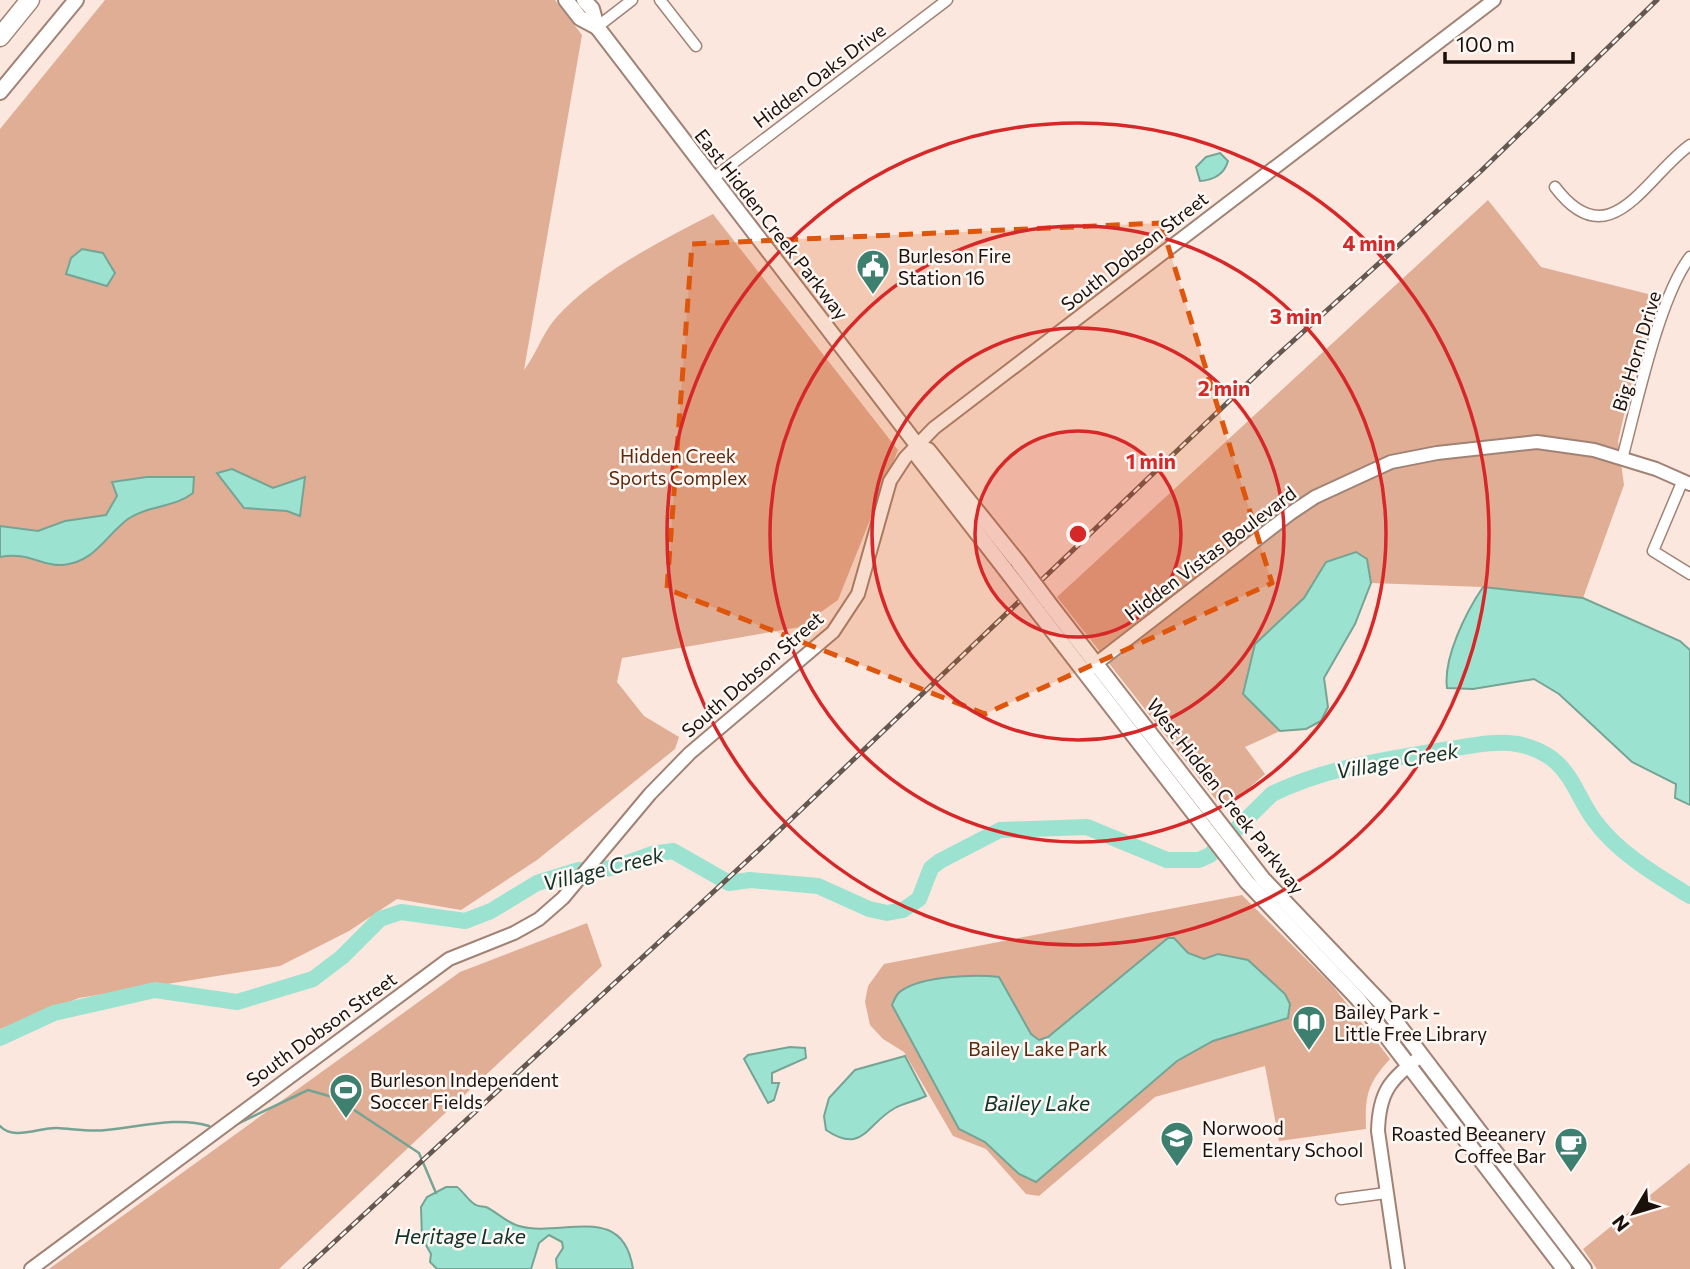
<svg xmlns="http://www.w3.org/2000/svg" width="1690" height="1269" font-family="Commissioner,sans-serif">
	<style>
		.green { fill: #e0ad95 }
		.water { fill: #9be3d0; stroke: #75a495; stroke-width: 2 }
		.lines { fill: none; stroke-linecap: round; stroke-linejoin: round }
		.stream { stroke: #75a495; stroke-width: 2.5 }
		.river { stroke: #9be3d0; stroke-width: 16 }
		.minor-casing { stroke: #a18375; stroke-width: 13 }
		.tertiary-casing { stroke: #a18375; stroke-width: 16 }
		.secondary-casing { stroke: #a18375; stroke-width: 18 }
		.motorway-casing { stroke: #a18375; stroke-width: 21 }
		.minor { stroke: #fff; stroke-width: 10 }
		.tertiary { stroke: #fff; stroke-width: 12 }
		.secondary { stroke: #fff; stroke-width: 14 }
		.motorway { stroke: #fff; stroke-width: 18 }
		.rail-casing { stroke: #655851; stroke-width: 5 }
		.rail { stroke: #fef7f4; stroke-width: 2.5; stroke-dasharray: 8; stroke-linecap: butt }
		.secondary-bridge-casing { stroke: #a18375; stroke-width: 18; stroke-linecap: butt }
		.secondary-bridge { stroke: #fff; stroke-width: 14 }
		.marked { fill: #de550c; fill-opacity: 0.2; stroke: #de550c; stroke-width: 5; stroke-dasharray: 14 9; stroke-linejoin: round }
		.ring { fill: none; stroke: #d62828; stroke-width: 3.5 }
		.labels { text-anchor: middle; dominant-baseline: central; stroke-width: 5; stroke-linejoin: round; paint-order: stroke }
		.street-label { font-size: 19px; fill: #1b110b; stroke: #fef7f4 }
		.poi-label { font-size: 19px; fill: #1b110b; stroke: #fef7f4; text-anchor: start }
		.park-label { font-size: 19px; fill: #5d290b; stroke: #fef7f4 }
		.water-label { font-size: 21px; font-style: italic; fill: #0f322a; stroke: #fef7f4 }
		.centre { fill: #d62828; stroke: #fef7f4; stroke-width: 3.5 }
		.ring-label { font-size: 21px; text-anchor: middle; font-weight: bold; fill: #d62828; stroke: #fef7f4; stroke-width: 5; stroke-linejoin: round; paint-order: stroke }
	</style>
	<rect width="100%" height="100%" fill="#fbe7de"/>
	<g class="green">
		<path d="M105 0H555L582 35 524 370C536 355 542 334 555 319 596 273 659 242 713 214L898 450 838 600 800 627 622 658 617 682 644 716 679 737 675 749 537 860 461 910 397 899 349 931 280 966 79 998 0 1029V129Z"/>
		<path d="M1488 200 1541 267 1652 295 1618 441 1624 485 1583 598 1483 587 1371 583 1367 559 1327 562 1304 598 1255 644 1243 694 1280 731 1245 747 1265 774 1224 810 1057 597Z"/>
		<path d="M1242 895 1333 986 1390 1059C1367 1084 1365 1096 1366 1129L1279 1141 1265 1066 1155 1097 1039 1196 1026 1194 986 1149 953 1136 904 1052 883 1039 870 1025 865 1002 868 986 884 964Z"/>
		<path d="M587 923 602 966 279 1269H49L460 972Z"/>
		<path d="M1690 1163V1269H1597L1583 1249Z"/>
	</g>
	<g class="water">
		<path d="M1220 153 1228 161C1224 175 1214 180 1200 181L1196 167 1206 157Z"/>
		<path d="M82 249 103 253 115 273 107 286 66 274 71 258Z"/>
		<path d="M232 469 273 488 305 477 300 516 287 511 244 508 217 473Z"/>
		<path d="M194 477 193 493C174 508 148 505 128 519 105 536 95 562 63 565 43 567 27 551 0 557V526L38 531 65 521 106 515 117 496 112 482 147 477Z"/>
		<path d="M1356 552 1367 559 1371 583 1355 624 1324 678 1328 707 1321 721 1306 729 1280 731 1243 694 1255 644 1304 598 1326 562Z"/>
		<path d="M1483 587 1583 598 1680 641 1690 650V805L1675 798 1676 784 1632 762 1559 694 1534 679 1473 689 1447 688C1443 658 1466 612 1483 587Z"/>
		<path d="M1168 938H1174L1188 953 1204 959 1218 954 1248 960 1285 994 1290 1004 1288 1018 1213 1041 1177 1061 1036 1182 1019 1174 985 1142 959 1129 892 1005C894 1000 897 993 901 991 921 976 975 974 999 977L1031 1034 1039 1040 1048 1037Z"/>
		<path d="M790 1047 805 1048 806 1058 772 1073V1083H779L774 1100 768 1103 744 1059 748 1055Z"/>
		<path d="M905 1056 926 1096C916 1101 904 1103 895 1108 866 1124 863 1155 826 1130L824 1116 829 1098 855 1070Z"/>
		<path d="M446 1187H457C463 1191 469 1202 476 1205 479 1207 483 1206 486 1207 497 1212 507 1223 519 1226 562 1238 623 1201 633 1269H557L556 1259 563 1248 562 1242 549 1235 539 1243 531 1269H437L430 1262 431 1254 422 1238 421 1207 427 1197Z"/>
	</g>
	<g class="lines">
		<g class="stream">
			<path d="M235 1125 308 1090 336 1098 419 1153 436 1193"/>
			<path d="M0 1126C13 1141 41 1127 57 1128 74 1129 90 1132 106 1130 139 1127 178 1116 209 1126"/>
		</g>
		<path class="river" d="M0 1038 54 1013 155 990 237 1002 313 979 342 957 380 919 401 912 465 921 491 911 537 883 579 870 613 868 652 854 673 851 729 883 750 880 818 886 869 909 887 913 903 910 919 899 931 868 940 861 1000 830 1087 827 1167 860H1199L1210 855 1272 794C1327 767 1384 760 1443 750 1467 747 1493 740 1517 744 1530 746 1546 753 1556 762 1573 777 1580 801 1594 820 1618 853 1656 875 1690 896"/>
		<defs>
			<g id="minor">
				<path d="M660 0 696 46"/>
				<path d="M597 27 632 0"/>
				<path d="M712 179 947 0"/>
				<path d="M1555 187C1610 260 1646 176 1690 145"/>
				<path d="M1622 459C1636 407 1659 297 1690 257"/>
				<path d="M1683 480 1653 551 1690 574"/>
				<path d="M1341 1199 1386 1193"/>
			</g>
			<g id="tertiary">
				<path d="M1089 669 1291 513 1315 497 1391 462 1437 453 1537 442 1594 450 1656 469 1690 484"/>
				<path d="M31 1269 449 959 514 933 539 919 563 898 650 794 690 753 833 632 858 594 890 481 905 458 934 428 1494 0"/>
				<path d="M1398 1269 1378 1131C1379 1092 1390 1079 1421 1056"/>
			</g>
			<g id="secondary">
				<path d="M566 0 580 18 597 27"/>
				<path d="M584 0 592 9 597 27 917 445 928 450 1018 562"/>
				<path d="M0 92 76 0"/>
				<path d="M917 445 918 457 1005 569"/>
				<path d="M1048 602 1263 879 1384 1006 1584 1269"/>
				<path d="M1038 612 1247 882 1358 999 1564 1269"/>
			</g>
			<path id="motorway" d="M0 37 30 0"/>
		</defs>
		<use href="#minor" class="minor-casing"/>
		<use href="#tertiary" class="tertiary-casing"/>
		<use href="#secondary" class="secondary-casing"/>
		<use href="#motorway" class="motorway-casing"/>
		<use href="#minor" class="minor"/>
		<use href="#tertiary" class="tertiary"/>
		<use href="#secondary" class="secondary"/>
		<use href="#motorway" class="motorway"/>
		<defs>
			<path id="rail" d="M305 1269 763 846 1271 361 1481 171 1657 0"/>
		</defs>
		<use href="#rail" class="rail-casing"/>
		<use href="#rail" class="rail"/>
		<defs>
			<g id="secondary-bridge">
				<path d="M1018 562 1048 602"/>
				<path d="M1005 569 1038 612"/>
			</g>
		</defs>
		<use href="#secondary-bridge" class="secondary-bridge-casing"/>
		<use href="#secondary-bridge" class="secondary-bridge"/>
	</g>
	<path class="marked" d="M1161 223 1272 583 985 714 667 589 692 244Z"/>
	<circle cx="1078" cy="534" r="103" fill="#d62828" fill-opacity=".12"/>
	<g class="ring">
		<circle cx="1078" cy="534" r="103"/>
		<circle cx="1078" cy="534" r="206"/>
		<circle cx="1078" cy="534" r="308"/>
		<circle cx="1078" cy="534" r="411"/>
	</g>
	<defs>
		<symbol id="civic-pin" viewBox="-11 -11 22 30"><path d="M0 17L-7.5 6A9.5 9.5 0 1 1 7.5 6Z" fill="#3e8070" stroke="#fef7f4"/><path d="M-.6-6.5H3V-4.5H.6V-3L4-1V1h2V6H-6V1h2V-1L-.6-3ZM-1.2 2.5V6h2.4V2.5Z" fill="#fff"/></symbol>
		<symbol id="library-pin" viewBox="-11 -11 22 30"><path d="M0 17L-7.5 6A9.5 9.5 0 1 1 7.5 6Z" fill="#3e8070" stroke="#fef7f4"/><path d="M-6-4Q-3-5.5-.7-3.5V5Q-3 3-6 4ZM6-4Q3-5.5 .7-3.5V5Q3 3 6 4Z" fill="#fff"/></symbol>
		<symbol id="stadium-pin" viewBox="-11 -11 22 30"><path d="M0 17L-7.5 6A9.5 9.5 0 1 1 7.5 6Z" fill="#3e8070" stroke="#fef7f4"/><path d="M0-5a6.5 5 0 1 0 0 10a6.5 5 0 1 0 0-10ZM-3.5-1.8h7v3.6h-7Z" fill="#fff"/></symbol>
		<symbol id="school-pin" viewBox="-11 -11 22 30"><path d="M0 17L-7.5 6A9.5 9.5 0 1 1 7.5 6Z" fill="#3e8070" stroke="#fef7f4"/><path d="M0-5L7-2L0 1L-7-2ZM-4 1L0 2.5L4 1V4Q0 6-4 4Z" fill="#fff"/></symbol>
		<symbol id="cafe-pin" viewBox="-11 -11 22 30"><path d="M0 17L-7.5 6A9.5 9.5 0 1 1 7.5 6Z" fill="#3e8070" stroke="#fef7f4"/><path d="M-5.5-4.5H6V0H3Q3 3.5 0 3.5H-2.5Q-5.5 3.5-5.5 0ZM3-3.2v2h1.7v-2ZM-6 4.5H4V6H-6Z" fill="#fff"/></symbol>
	</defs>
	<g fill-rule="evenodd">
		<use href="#civic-pin" x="854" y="247" width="38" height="52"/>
		<use href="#library-pin" x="1290" y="1003" width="38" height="52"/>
		<use href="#stadium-pin" x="327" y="1071" width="38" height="52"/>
		<use href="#school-pin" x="1158" y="1119" width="38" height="52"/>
		<use href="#cafe-pin" x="1552" y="1125" width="38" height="52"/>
	</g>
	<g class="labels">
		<g class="street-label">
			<text transform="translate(819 75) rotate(-37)">Hidden Oaks Drive</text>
			<text transform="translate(772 224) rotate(52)">East Hidden Creek Parkway</text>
			<text transform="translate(1134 251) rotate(-38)">South Dobson Street</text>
			<text transform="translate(1636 351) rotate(-73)">Big Horn Drive</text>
			<text transform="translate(1210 553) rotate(-37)">Hidden Vistas Boulevard</text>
			<text transform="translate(752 674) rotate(-41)">South Dobson Street</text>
			<text transform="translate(1226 796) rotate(52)">West Hidden Creek Parkway</text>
			<text transform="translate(321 1029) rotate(-36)">South Dobson Street</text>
		</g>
		<g class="poi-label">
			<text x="898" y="255">Burleson Fire<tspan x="898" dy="22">Station 16</tspan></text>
			<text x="1334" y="1011">Bailey Park -<tspan x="1334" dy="22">Little Free Library</tspan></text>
			<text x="370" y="1079">Burleson Independent<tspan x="370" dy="22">Soccer Fields</tspan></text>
			<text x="1202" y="1127">Norwood<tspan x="1202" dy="22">Elementary School</tspan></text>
			<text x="1546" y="1133" text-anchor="end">Roasted Beeanery<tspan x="1546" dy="22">Coffee Bar</tspan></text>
		</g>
		<g class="park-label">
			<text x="678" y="455">Hidden Creek<tspan x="678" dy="22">Sports Complex</tspan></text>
			<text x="1038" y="1048">Bailey Lake Park</text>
		</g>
		<g class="water-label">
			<text transform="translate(1397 760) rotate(-10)">Village Creek</text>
			<text transform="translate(603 868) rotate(-14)">Village Creek</text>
			<text x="1037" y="1102">Bailey Lake</text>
			<text x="460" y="1235">Heritage Lake</text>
		</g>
	</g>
	<circle cx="1078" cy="534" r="10" class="centre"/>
	<g class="ring-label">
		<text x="1369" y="251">4 min</text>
		<text x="1296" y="324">3 min</text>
		<text x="1224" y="396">2 min</text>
		<text x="1151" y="469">1 min</text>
	</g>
	<g transform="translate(1634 1213) rotate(232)" stroke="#fef7f4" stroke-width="5" paint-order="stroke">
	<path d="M0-5L12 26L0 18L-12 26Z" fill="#1b110b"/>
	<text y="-10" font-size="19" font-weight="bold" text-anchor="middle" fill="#1b110b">N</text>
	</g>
	<path d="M1445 52v10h128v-10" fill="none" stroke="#1b110b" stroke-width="3.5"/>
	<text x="1456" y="52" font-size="21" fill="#1b110b" stroke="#fef7f4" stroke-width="5" paint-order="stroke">100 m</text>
</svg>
